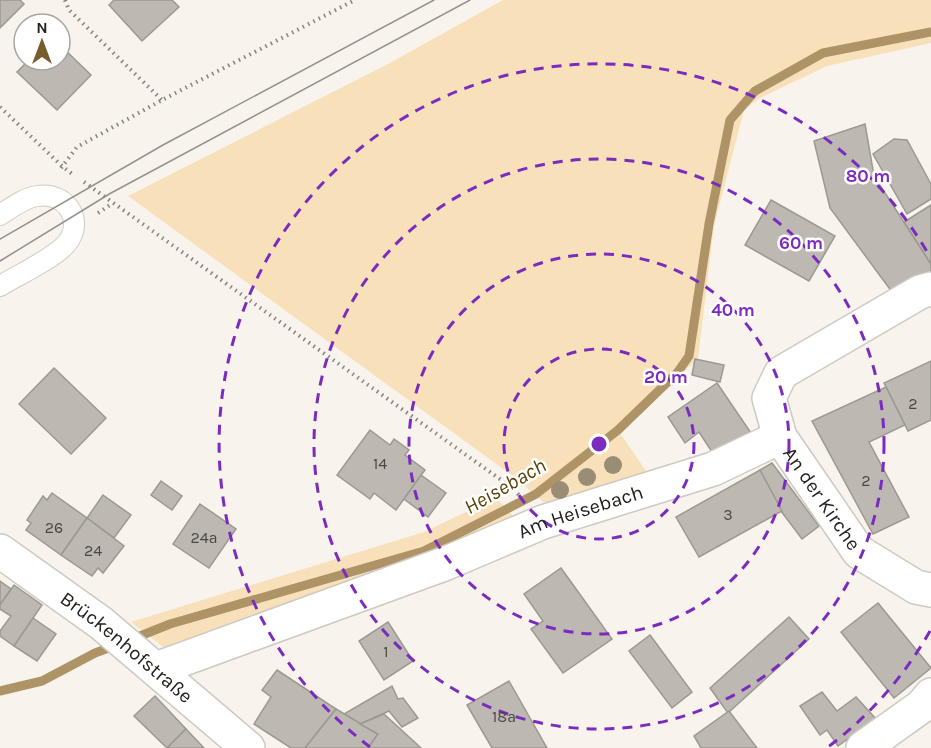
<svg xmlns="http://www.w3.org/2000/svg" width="931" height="748" font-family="Karla,sans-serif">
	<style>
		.green { fill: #f7e0ba }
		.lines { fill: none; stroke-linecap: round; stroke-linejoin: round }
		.stream { stroke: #ad9366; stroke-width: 9 }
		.building { fill: #bdb9b2; stroke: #9c9892; stroke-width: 1.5 }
		.service-casing { stroke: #cecac3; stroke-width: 22 }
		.minor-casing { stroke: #cecac3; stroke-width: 36 }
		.path { stroke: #86837e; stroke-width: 4; stroke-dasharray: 1.5 4.5; stroke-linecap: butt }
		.service { stroke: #fff; stroke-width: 20 }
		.minor { stroke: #fff; stroke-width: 33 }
		.tram { stroke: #94918c; stroke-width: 1.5 }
		.tree { fill: #998d76 }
		.ring { fill: none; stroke: #7b2cbf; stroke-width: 3; stroke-dasharray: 10 8 }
		.labels { text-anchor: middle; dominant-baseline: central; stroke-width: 5; stroke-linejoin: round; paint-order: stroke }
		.number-label { font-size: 16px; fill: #494743 }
		.street-label { font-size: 20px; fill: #22211e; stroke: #fff }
		.water-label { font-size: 21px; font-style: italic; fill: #5c4005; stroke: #fff }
		.centre { fill: #7b2cbf; stroke: #fff; stroke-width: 3 }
		.ring-label { font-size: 18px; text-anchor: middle; font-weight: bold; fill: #7b2cbf; stroke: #fff; stroke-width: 5; stroke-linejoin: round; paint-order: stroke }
	</style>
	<rect width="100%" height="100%" fill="#f8f4ed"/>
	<g class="green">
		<path d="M503 0H931V43L827 66 760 98 744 110 714 226 698 359 618 430 648 474 559 505 543 502 517 479 128 196 388 64Z"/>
		<path d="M496 498 516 519 439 554 167 650 131 622 424 532Z"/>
	</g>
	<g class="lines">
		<g class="stream">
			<path d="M130 640 170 624 424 551 501 512 536 494 618 430 677 373 689 356 709 224 730 120 755 91 823 53 931 32"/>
			<path d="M0 691 42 681 95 653 117 645"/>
		</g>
	</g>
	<g class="building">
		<path d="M0 0H20L24 4 0 28Z"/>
		<path d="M114 0H172L179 7 142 41 109 5Z"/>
		<path d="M60 45 91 75 57 110 17 72 29 60H60Z"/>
		<path d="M865 124 874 176 931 264V277L895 296 830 208 814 141Z"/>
		<path d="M894 139 907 140 931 184V199L907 214 873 154Z"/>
		<path d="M771 200 835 236 809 281 745 245Z"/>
		<path d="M931 205V264L904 222Z"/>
		<path d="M695 359 724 365 720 382 692 375Z"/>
		<path d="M931 361V420L908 431 884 383Z"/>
		<path d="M54 368 106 418 71 454 19 404Z"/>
		<path d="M717 383 753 436 714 455 699 432 685 443 668 417Z"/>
		<path d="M886 387 905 425 869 442 909 517 873 534 812 421Z"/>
		<path d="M370 430 390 445 394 439 409 450 405 455 425 470 396 510 374 493 370 499 337 475Z"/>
		<path d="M772 463 819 526 802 539 781 511 760 470Z"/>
		<path d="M760 470 782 511 699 557 676 517Z"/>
		<path d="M421 475 446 493 428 517 404 499Z"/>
		<path d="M161 481 182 496 172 510 151 495Z"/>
		<path d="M52 493 87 518 61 555 26 530 31 523 27 520 43 496 47 500Z"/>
		<path d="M103 495 131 515 114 538 87 518Z"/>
		<path d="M200 504 236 529 209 568 173 544Z"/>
		<path d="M87 518 124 546 103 573 98 568 92 576 61 555Z"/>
		<path d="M561 568 612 639 563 673 531 629 543 621 524 594Z"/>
		<path d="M0 581 11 589 0 605Z"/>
		<path d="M14 585 42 605 14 646 0 636V631L11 616 0 609V605Z"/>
		<path d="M878 603 931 668 894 698 841 632Z"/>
		<path d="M789 617 809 639 728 713 710 688Z"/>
		<path d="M33 618 56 634 37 661 14 646Z"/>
		<path d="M388 622 413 661 384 680 359 641Z"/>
		<path d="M650 635 692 692 672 708 629 651Z"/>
		<path d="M277 670 336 709 305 748H291L254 724 271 697 262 690Z"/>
		<path d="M509 681 547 748H492L467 705Z"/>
		<path d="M392 686 398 699 403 698 418 718 402 727 389 711 360 724 344 714Z"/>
		<path d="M822 692 837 711 856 697 876 719 838 746 827 730 820 735 800 706Z"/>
		<path d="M155 696 186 729 167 748 134 716Z"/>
		<path d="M336 709 378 734 368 748H305Z"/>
		<path d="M729 711 757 748H701L694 736Z"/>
		<path d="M384 714 421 748H368L378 734 360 724Z"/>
		<path d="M186 729 204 748H167Z"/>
	</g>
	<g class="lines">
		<defs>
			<path id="service" d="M0 215C11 208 24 198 37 196 66 191 85 220 67 243 55 258 18 275 0 286"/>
			<g id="minor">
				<path id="s1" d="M931 289 920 292 781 373 769 398 780 437 859 552 916 587 931 590"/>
				<path id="s2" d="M0 551 101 623 248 748"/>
				<path id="s3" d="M156 669 444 564 543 522 713 469 780 437"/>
				<path d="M863 748 922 706 931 695"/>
			</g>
		</defs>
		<use href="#service" class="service-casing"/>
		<use href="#minor" class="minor-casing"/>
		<g class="path">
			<path d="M65 0 69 10 162 100"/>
			<path d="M0 107 63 167 75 176"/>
			<path d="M61 168 77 147 162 100 355 0"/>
			<path d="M84 182 511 487 521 497"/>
			<path d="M98 213 113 203"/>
		</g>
		<use href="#service" class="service"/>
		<use href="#minor" class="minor"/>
		<g class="tram">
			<path d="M0 239 163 145 434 0"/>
			<path d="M0 261 111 193 470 0"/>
		</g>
	</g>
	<g class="tree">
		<circle cx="613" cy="465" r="9"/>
		<circle cx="587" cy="477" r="9"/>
		<circle cx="560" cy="490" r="9"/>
	</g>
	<g class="ring">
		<circle cx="599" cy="444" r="95"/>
		<circle cx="599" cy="444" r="190"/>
		<circle cx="599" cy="444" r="285"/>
		<path d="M930 631A380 380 0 0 1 828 747M370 747A380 380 0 1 1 930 257"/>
	</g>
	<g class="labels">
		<g class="number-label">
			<text x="913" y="403">2</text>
			<text x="380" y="463">14</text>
			<text x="866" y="480">2</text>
			<text x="728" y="514">3</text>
			<text x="54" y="527">26</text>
			<text x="204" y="537">24a</text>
			<text x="93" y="550">24</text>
			<text x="386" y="651">1</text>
			<text x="504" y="716">18a</text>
		</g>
		<g class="street-label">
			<text stroke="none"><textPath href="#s1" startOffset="315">An der Kirche</textPath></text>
			<text stroke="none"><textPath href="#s3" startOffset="453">Am Heisebach</textPath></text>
			<text stroke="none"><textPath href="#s2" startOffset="159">Brückenhofstraße</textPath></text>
		</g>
		<g class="water-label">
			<text transform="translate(505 486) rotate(-30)">Heisebach</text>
		</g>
	</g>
	<circle cx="599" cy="444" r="9" class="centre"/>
	<g class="ring-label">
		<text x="868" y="182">80 m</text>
		<text x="801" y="249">60 m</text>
		<text x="733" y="316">40 m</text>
		<text x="666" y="383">20 m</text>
	</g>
	<g transform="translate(42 42)"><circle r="28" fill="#ffffff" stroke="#a7a6a5" stroke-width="1.5"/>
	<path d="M0-4.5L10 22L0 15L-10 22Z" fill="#775c2e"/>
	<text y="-9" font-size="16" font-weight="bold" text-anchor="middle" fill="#22211e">N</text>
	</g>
</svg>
